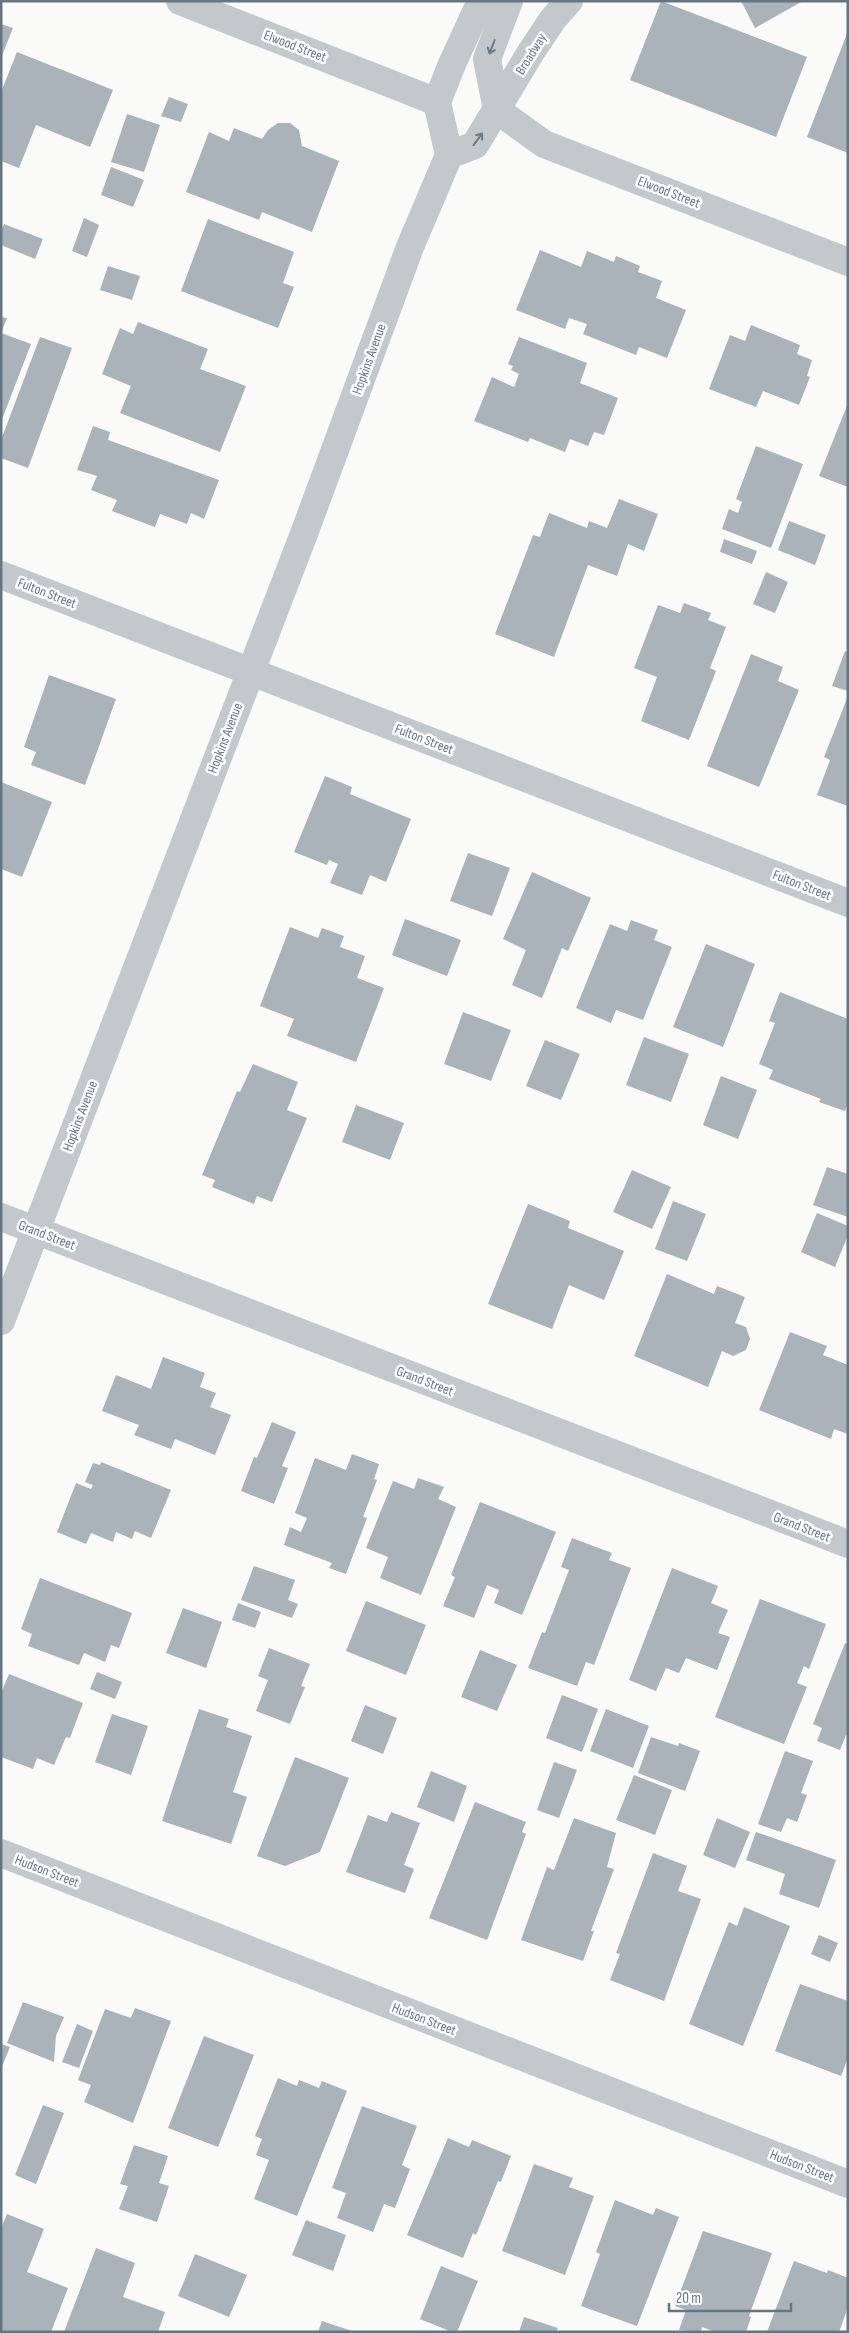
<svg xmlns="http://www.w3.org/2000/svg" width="849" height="2333" font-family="'Sofia Sans Condensed',sans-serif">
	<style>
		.building { fill: #aab3b9 }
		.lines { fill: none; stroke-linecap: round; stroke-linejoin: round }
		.minor { stroke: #c3c8cc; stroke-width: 28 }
		.oneway { stroke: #6a7a87 }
		.labels { text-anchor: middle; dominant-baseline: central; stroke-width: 5; stroke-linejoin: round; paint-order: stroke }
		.street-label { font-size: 14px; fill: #657683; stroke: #fff }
	</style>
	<rect width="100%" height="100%" fill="#fafaf8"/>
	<g class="building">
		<path d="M661 1 807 57 776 137 630 80Z"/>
		<path d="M741 1H803L755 28Z"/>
		<path d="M1 24 13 28 1 58Z"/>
		<path d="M848 31V153L807 137Z"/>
		<path d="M17 52 113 90 90 147 36 125 19 168 1 161V92Z"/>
		<path d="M169 97 188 104 181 122 161 116Z"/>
		<path d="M127 114 160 125 144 172 111 162Z"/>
		<path d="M278 123H290L299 130 302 146 339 161 312 232 262 212 259 220 186 192 209 132 229 141 234 128 262 139 268 130Z"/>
		<path d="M111 167 144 180 133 207 101 195Z"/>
		<path d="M84 218 99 225 87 257 72 251Z"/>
		<path d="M208 219 294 252 283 283 294 287 278 328 181 291Z"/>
		<path d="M4 224 43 239 35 259 1 245V231Z"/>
		<path d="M540 250 581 267 587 251 614 262 616 256 640 266 638 272 662 281 656 298 686 310 667 358 639 347 636 355 583 334 587 324 569 318 565 329 516 310Z"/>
		<path d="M108 266 140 276 132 300 100 290Z"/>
		<path d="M1 317 7 318 1 333Z"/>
		<path d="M138 322 208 349 200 369 246 386 220 452 120 413 131 386 102 374 120 328 133 334Z"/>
		<path d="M751 325 800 345 797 354 812 360 807 376 810 377 799 405 763 391 756 407 709 389 730 335 745 341Z"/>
		<path d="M1 333 31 344 1 422Z"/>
		<path d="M40 337 72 348 28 468 1 458V440Z"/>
		<path d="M519 337 587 363 580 383 618 398 604 435 594 432 588 446 570 439 565 452 530 438 528 442 474 421 492 377 514 387 519 374 511 370 513 366 508 364Z"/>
		<path d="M848 403V487L819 476Z"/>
		<path d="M93 426 110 432 108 440 219 480 204 519 191 513 187 524 160 514 155 527 112 511 117 500 91 490 97 476 77 470Z"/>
		<path d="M756 446 803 464 771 548 722 529 729 509 738 513 742 502 736 499Z"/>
		<path d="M619 499 658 514 644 551 628 544 617 576 588 565 554 657 495 634 533 535 540 537 549 513 587 528 589 521 607 528Z"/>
		<path d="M789 521 826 535 815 565 778 550Z"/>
		<path d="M724 539 757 551 752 564 720 552Z"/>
		<path d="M766 572 788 582 775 613 753 604Z"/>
		<path d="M684 603 711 613 708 620 726 627 710 668 716 671 689 740 641 721 657 677 634 668 658 605 680 613Z"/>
		<path d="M845 651 848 652V691L832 686Z"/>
		<path d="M751 654 783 667 778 681 799 690 759 787 707 766Z"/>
		<path d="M49 675 116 699 85 785 31 765 36 752 24 747Z"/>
		<path d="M848 696V806L817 795 830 760 824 757Z"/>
		<path d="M325 776 352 787 350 794 411 819 386 882 370 875 362 895 330 883 338 864 329 860 327 865 294 852Z"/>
		<path d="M1 782 52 802 22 877 1 869Z"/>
		<path d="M468 853 510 868 492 916 450 901Z"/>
		<path d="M532 872 591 898 568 951 562 948 542 998 512 985 526 950 503 939Z"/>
		<path d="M405 919 461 940 447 976 392 955Z"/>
		<path d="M631 920 658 930 654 940 672 947 643 1020 616 1010 611 1023 576 1008 610 924 627 931Z"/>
		<path d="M290 927 318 938 322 928 344 936 340 947 365 956 357 978 384 988 356 1062 287 1036 294 1019 260 1006Z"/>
		<path d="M706 944 755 964 723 1047 673 1027Z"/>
		<path d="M780 992 848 1019V1104L845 1111 819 1102 821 1099 769 1079 773 1070 759 1064 775 1023 769 1021Z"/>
		<path d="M463 1012 511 1030 491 1081 444 1064Z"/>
		<path d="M644 1037 689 1054 671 1102 626 1085Z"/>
		<path d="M545 1040 580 1054 561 1100 526 1086Z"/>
		<path d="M253 1064 298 1082 287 1110 307 1118 272 1202 257 1196 254 1204 212 1187 215 1180 202 1175 237 1091 240 1092Z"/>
		<path d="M721 1076 757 1090 738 1139 703 1125Z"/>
		<path d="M356 1105 404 1123 390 1160 342 1142Z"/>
		<path d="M827 1167 848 1174V1217L813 1205Z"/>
		<path d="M632 1170 671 1187 652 1229 613 1212Z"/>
		<path d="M673 1201 706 1214 687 1261 655 1249Z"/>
		<path d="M528 1204 570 1221 568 1228 624 1251 604 1300 569 1285 552 1329 488 1304Z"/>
		<path d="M817 1213 848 1226V1235L835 1267 801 1252Z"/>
		<path d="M667 1274 714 1294 717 1286 745 1297 735 1323 746 1327 750 1339 746 1350 733 1356 722 1351 708 1387 634 1356Z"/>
		<path d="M790 1332 827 1346 823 1355 848 1365V1434L834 1429 831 1439 759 1410Z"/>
		<path d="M163 1357 205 1373 200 1387 216 1393 210 1407 231 1415 215 1455 175 1439 171 1449 134 1435 139 1425 102 1411 116 1375 151 1389Z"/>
		<path d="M272 1422 296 1432 282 1466 288 1468 274 1504 241 1491 254 1457 257 1458Z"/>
		<path d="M352 1454 379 1464 374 1479 377 1480 363 1517 367 1518 346 1574 329 1568 332 1563 284 1545 290 1527 301 1532 307 1518 295 1513 315 1458 346 1470Z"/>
		<path d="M101 1462 171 1490 151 1538 135 1531 132 1539 116 1532 113 1542 91 1533 86 1544 57 1532 76 1483 91 1489 93 1485 85 1482 93 1463 100 1465Z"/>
		<path d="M418 1478 444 1487 438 1499 456 1507 421 1595 380 1578 388 1557 366 1548 393 1481 414 1489Z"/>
		<path d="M480 1502 556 1532 522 1615 494 1603 499 1590 487 1585 474 1618 443 1606 455 1577 451 1575Z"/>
		<path d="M572 1538 612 1553 609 1560 631 1568 594 1665 586 1662 577 1686 528 1668 542 1632 545 1633 569 1570 561 1567Z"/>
		<path d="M254 1566 295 1580 288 1600 298 1604 292 1618 241 1600Z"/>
		<path d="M672 1568 718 1586 711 1603 728 1610 718 1633 730 1637 717 1670 686 1658 679 1673 666 1668 656 1691 629 1680Z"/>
		<path d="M40 1578 132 1613 119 1648 111 1645 105 1662 84 1653 79 1665 28 1646 32 1634 21 1629Z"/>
		<path d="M760 1599 826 1624 809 1669 804 1666 797 1683 807 1687 784 1744 715 1717Z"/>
		<path d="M366 1601 426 1625 406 1675 346 1651Z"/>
		<path d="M238 1603 261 1612 255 1628 232 1620Z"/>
		<path d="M183 1608 222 1622 206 1668 166 1653Z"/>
		<path d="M845 1643 848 1644V1736L846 1735 840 1750 817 1741 822 1728 813 1724Z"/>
		<path d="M269 1648 310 1664 301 1686 305 1687 290 1724 256 1711 268 1680 258 1676Z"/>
		<path d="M480 1650 517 1665 497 1711 461 1697Z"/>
		<path d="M97 1672 122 1682 115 1699 90 1689Z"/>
		<path d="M9 1674 83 1703 70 1738 66 1737 54 1765 37 1758 33 1769 1 1757V1693Z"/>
		<path d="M562 1695 598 1709 582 1752 546 1738Z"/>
		<path d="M365 1705 397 1718 383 1754 351 1741Z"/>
		<path d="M199 1709 229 1719 226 1727 252 1736 233 1792 247 1797 231 1844 162 1821Z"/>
		<path d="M606 1709 649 1726 633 1768 590 1751Z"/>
		<path d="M112 1714 148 1726 131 1775 95 1762Z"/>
		<path d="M651 1737 678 1746 679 1743 700 1751 685 1791 638 1773Z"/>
		<path d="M785 1751 813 1761 801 1793 807 1795 797 1822 787 1818 781 1832 758 1824Z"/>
		<path d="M295 1757 349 1778 320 1852 285 1866 257 1856Z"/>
		<path d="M554 1762 577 1770 559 1818 537 1810Z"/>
		<path d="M431 1771 467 1786 454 1822 417 1807Z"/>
		<path d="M634 1775 672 1790 655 1835 616 1820Z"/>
		<path d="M475 1802 526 1822 522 1832 526 1834 487 1940 429 1918Z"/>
		<path d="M391 1812 420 1823 404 1865 414 1869 405 1893 346 1872 368 1815 387 1822Z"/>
		<path d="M574 1818 616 1833 607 1867 614 1869 591 1931H594L583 1961 521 1940 547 1867 554 1870Z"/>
		<path d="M717 1818 750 1832 735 1868 703 1855Z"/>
		<path d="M756 1832 836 1860 819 1908 779 1894 785 1874 746 1860Z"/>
		<path d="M653 1853 687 1866 678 1891 701 1899 664 2001 610 1980 620 1954 616 1953Z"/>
		<path d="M744 1907 790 1926 743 2046 689 2024 729 1922 737 1926Z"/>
		<path d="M819 1935 838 1943 830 1962 811 1954Z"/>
		<path d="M800 1984 848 2001V2058L841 2076 775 2051Z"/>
		<path d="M23 2002 64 2017 56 2036 54 2062 7 2043Z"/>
		<path d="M135 2008 171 2021 133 2123 84 2102 91 2085 78 2080 105 2009 131 2018Z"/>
		<path d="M77 2024 93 2031 79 2068 62 2062Z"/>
		<path d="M204 2036 254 2055 218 2147 168 2128Z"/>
		<path d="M1 2044 10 2047 1 2069Z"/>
		<path d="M278 2078 297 2086 299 2080 319 2088 322 2081 347 2091 297 2216 254 2199 269 2160 256 2155 262 2139 255 2136Z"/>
		<path d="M43 2105 64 2113 36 2184 15 2175Z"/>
		<path d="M362 2106 417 2126 402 2165 410 2169 395 2208 384 2204 373 2232 337 2218 346 2193 332 2188Z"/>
		<path d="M448 2138 469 2147 472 2140 511 2156 501 2182 498 2181 476 2235 473 2233 463 2258 407 2235Z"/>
		<path d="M134 2145 168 2156 159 2183 169 2186 157 2222 119 2209 128 2186 120 2184Z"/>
		<path d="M534 2164 573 2178 569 2187 594 2196 565 2275 502 2251Z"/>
		<path d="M615 2200 653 2215 656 2208 679 2217 637 2326 581 2306 600 2254 596 2252Z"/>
		<path d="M7 2214 44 2229 27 2272 68 2288 51 2332H1V2228Z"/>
		<path d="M306 2220 346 2235 333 2271 292 2255Z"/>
		<path d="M703 2231 772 2253 749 2316 751 2317 746 2332H715L702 2327 701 2332 679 2330 686 2310 675 2306Z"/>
		<path d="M96 2248 135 2263 123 2297 165 2312 158 2332H64Z"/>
		<path d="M195 2254 247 2275 229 2317 178 2296Z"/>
		<path d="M794 2261 827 2273 828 2270 848 2278V2307L839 2332H767Z"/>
		<path d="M441 2266 478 2281 457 2332H452L420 2319Z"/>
		<path d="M524 2317 558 2328 556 2332H519Z"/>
		<path d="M322 2321 352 2331V2332H318Z"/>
	</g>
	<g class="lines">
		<g class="minor">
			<path d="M180 1 437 102"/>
			<path d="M497 110 544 144 848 262"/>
			<path d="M497 110 487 59 509 1"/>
			<path d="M449 155 475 145 531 52 553 19 569 1"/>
			<path d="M1 575 848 903"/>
			<path d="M1 1217 848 1544"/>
			<path d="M1 1321 305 531 410 247 449 155 437 102 452 64 481 1"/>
			<path d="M1 1853 848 2184"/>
		</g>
	</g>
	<defs><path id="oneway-shaft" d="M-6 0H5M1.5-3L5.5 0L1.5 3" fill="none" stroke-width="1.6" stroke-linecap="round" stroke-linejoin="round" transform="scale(1.25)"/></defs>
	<g class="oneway">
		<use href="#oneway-shaft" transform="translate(492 47) rotate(111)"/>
		<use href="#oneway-shaft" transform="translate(478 139) rotate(-54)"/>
	</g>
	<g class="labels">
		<g class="street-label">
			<text transform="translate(295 46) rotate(21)">Elwood Street</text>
			<text transform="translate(531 54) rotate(-58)">Broadway</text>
			<text transform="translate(669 192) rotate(21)">Elwood Street</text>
			<text transform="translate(369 359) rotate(-70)">Hopkins Avenue</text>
			<text transform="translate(47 593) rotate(21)">Fulton Street</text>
			<text transform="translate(225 738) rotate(-69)">Hopkins Avenue</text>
			<text transform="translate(424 739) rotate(21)">Fulton Street</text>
			<text transform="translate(802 885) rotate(21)">Fulton Street</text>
			<text transform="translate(80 1116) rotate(-69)">Hopkins Avenue</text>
			<text transform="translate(47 1235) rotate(21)">Grand Street</text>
			<text transform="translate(425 1381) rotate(21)">Grand Street</text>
			<text transform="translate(802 1527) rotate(21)">Grand Street</text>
			<text transform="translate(47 1871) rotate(21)">Hudson Street</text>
			<text transform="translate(424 2019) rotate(21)">Hudson Street</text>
			<text transform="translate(802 2166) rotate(21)">Hudson Street</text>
		</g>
	</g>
	<rect width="849" height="2333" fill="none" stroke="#657683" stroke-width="5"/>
	<path d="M669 2303v8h122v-8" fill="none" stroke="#657683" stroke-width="2.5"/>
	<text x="676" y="2303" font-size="15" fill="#657683" stroke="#ffffff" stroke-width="4" paint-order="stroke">20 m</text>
</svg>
